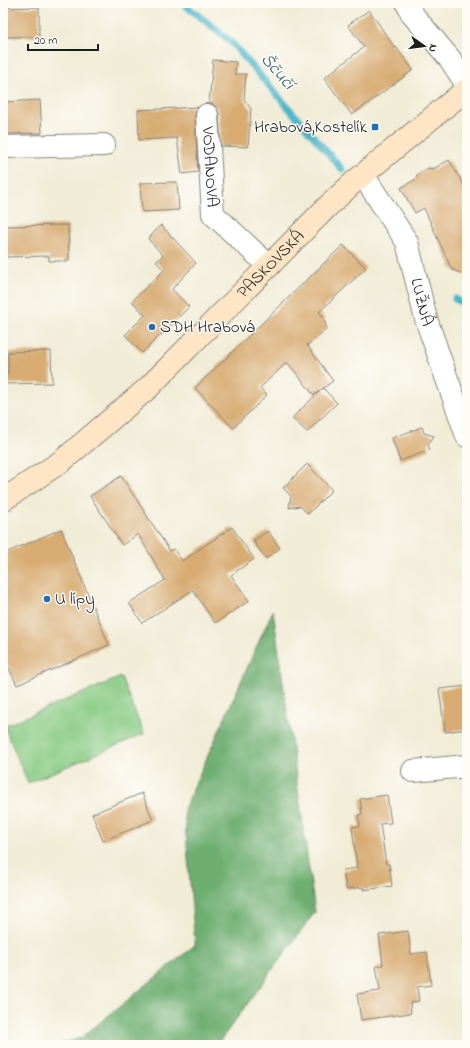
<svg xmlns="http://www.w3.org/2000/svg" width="470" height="1048" font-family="'Indie Flower',sans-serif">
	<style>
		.green { fill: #88ca83; stroke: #527350 }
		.forest { fill: #6eae71; stroke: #456546 }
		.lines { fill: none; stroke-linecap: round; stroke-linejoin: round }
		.stream { stroke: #4cb6c9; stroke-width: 7 }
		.building { fill: #d7ab72 }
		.street-casing { stroke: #868479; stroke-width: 24 }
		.secondary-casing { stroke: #868479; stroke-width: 24 }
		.street { stroke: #fff; stroke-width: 22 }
		.secondary { stroke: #fee5c5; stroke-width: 22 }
		.poi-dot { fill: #1f6fb2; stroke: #fdfcf7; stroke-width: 1.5 }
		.labels { text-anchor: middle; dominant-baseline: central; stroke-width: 3; stroke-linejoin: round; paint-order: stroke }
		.poi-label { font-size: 17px; fill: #1c1c1c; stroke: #fdfcf7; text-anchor: start }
		.street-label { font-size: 17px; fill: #1c1c1c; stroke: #fdfcf7 }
		.water-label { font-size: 18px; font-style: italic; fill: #32616a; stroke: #fdfcf7 }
	</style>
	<rect width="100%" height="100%" fill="#fdfcf7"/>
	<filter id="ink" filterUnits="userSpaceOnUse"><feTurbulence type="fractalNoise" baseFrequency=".025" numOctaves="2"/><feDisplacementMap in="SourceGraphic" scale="8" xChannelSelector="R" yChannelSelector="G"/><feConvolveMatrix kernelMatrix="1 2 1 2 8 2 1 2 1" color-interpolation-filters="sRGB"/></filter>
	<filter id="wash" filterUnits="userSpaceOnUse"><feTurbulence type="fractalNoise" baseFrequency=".012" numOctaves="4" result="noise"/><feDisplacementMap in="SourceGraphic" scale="16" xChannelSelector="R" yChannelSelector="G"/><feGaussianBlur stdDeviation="0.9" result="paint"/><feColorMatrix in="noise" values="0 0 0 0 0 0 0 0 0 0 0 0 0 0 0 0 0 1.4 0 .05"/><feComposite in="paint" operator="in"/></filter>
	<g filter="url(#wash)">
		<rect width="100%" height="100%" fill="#f1ecd6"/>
		<path class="green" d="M121 677 144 734 28 783 4 726Z"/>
		<path class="forest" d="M273 610 315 912 217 1045H54L81 1038 195 945 184 809Z"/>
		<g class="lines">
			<g class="stream">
				<path d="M182 3 208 23 231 42 342 169"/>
				<path d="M455 299 467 306"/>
			</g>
		</g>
		<g id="blocks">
			<g class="building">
				<path d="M39 7V37H3V8Z"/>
				<path d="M369 10 395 48 396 47 413 70 352 115 324 78 364 47 348 25Z"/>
				<path d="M213 60 236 62 235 74H246L244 99 251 109 248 147 221 146 219 114 217 108 213 104 209 103Z"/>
				<path d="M40 100 42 133 3 134V102Z"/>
				<path d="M198 107 195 116 198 172 182 174 177 138 139 140 138 110Z"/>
				<path d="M449 160 467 190V276L453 270 451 268 424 208 415 213 401 188 416 179 417 175 428 168 433 169Z"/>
				<path d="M177 182 179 210 142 212 140 183Z"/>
				<path d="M68 225 69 261H49V256L6 257 5 226Z"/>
				<path d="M161 225 196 263 172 289 189 307 142 353 125 335 145 315 132 301 164 270 156 262 163 255 148 239Z"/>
				<path d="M343 245 366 268 319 312 323 316 327 329 307 345 333 381 314 395 287 362 260 388 267 395 233 428 195 388Z"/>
				<path d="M51 351 52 383 3 384 8 373V352Z"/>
				<path d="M323 388 337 403 307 432 292 418Z"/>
				<path d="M422 427 424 433 434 436 428 445 430 450 400 461 392 438Z"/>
				<path d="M307 464 332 490 308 514 300 506 289 508 291 496 283 488Z"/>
				<path d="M121 476 170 551 174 549 182 561 232 527 254 559 231 575 249 601 215 623 193 590 142 623 129 603 165 580 138 534 122 545 90 496Z"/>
				<path d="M61 529 109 645 17 685 3 656V554Z"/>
				<path d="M268 531 280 548 266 559 253 541Z"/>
				<path d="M467 686V729L445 732 439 689Z"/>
				<path d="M142 793 153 820 103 841 92 814Z"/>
				<path d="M387 795 391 823 380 824 386 864H389L392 886 363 890V887L346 889 343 870 357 868 352 827 360 826 358 815 362 814 360 799Z"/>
				<path d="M408 931 411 954 427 952 431 985 417 987 419 1001 410 1003 411 1013 361 1020 357 994 380 991 376 966 383 965 379 935Z"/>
			</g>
		</g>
	</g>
	<g filter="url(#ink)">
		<use href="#blocks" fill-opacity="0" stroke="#868479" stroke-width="1"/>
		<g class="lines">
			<defs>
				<g id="street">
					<path d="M407 3 412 14 450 59 467 85"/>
					<path id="s1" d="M207 115 213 214 269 266"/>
					<path d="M3 147 104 145"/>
					<path id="s2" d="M363 175 407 242 426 319 467 436"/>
					<path d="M413 771 467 766"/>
				</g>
				<g id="secondary">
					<path id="s3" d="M3 500 62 461 148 388 328 206 354 182 467 89"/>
				</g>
			</defs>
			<use href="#street" class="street-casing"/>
			<use href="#secondary" class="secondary-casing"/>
			<use href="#street" class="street"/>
			<use href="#secondary" class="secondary"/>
		</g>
	</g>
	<g class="poi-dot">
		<rect x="371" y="123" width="8" height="8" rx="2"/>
		<circle cx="152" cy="327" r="4"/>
		<circle cx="47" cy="599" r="4"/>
	</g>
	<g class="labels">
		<g class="poi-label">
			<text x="367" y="127" text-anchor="end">Hrabová,Kostelík</text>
			<text x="160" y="327">SDH Hrabová</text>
			<text x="55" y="599">U lípy</text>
		</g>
		<g class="street-label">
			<text stroke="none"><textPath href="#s1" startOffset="52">VODANOVA</textPath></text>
			<text stroke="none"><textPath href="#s3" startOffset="358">PASKOVSKÁ</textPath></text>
			<text stroke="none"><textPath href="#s2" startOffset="142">LUŽNÁ</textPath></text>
		</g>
		<g class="water-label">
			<text transform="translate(277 72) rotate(49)">Ščučí</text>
		</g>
	</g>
	<rect width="470" height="1048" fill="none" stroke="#fdfcf7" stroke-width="16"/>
	<g transform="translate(424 46) rotate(104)" stroke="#fdfcf7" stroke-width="3" paint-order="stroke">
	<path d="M0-3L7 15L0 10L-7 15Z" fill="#1c1c1c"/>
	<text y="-6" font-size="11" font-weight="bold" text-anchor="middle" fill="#1c1c1c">N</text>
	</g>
	<path d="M28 44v6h70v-6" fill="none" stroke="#1c1c1c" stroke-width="2"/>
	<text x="34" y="44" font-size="12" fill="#1c1c1c" stroke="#fdfcf7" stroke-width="3" paint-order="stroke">20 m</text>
</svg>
